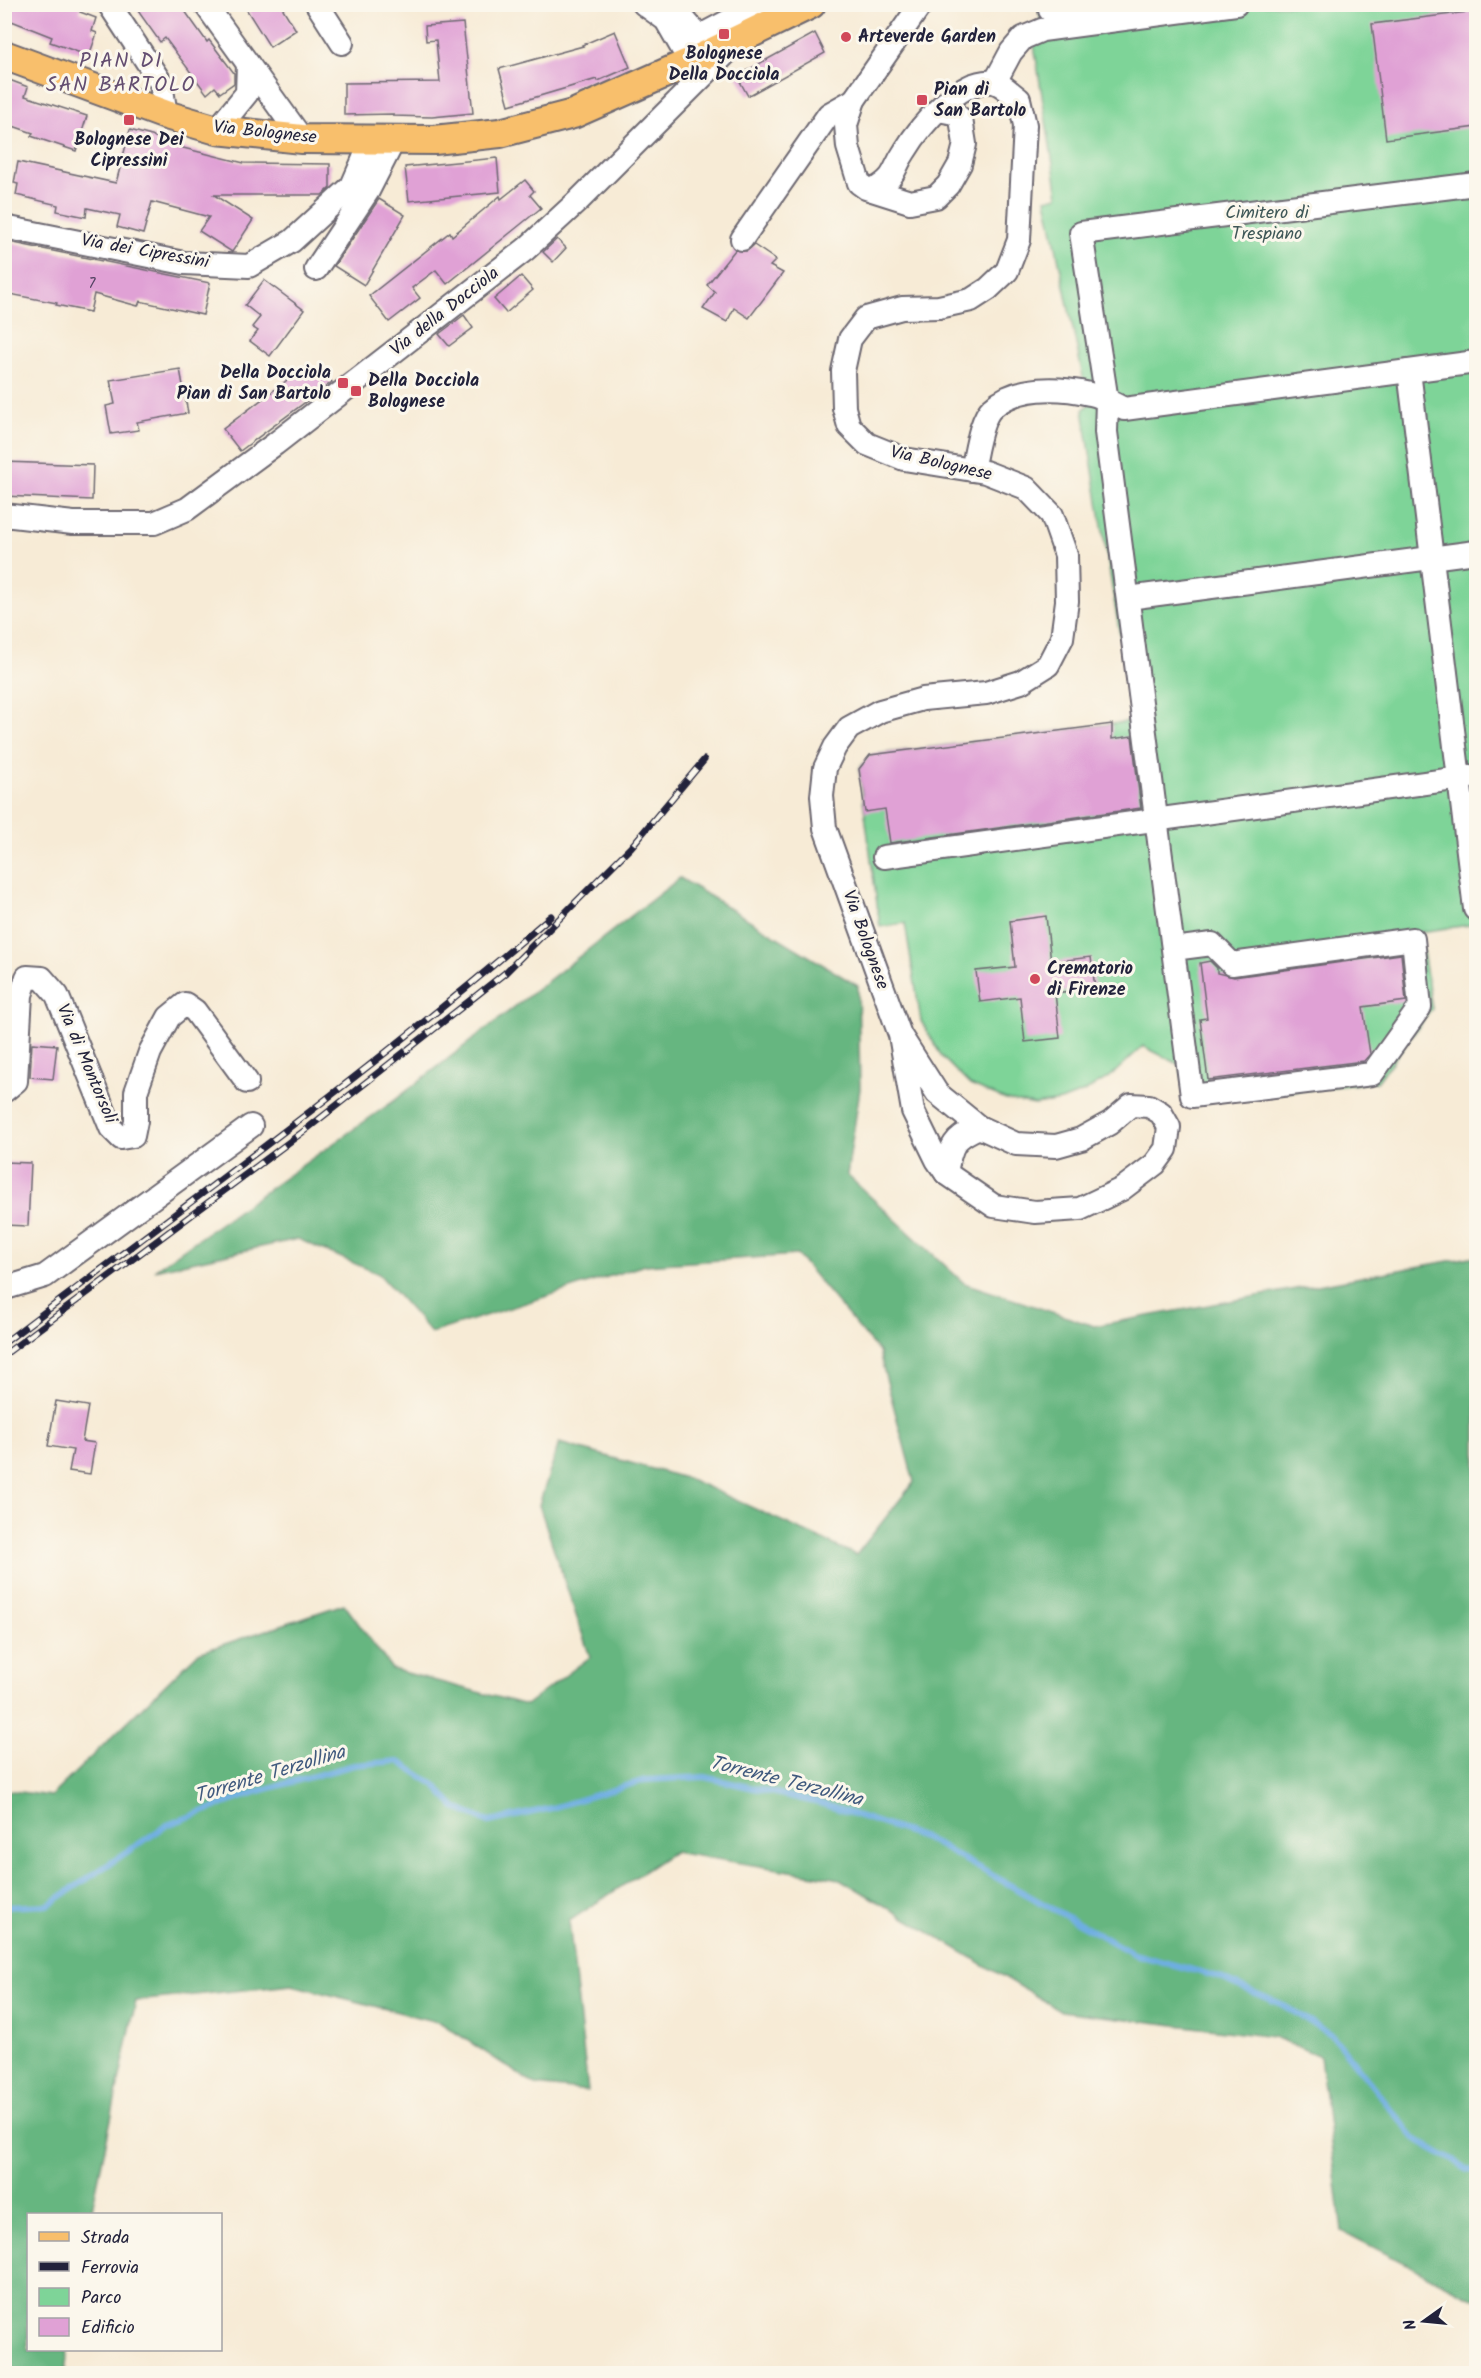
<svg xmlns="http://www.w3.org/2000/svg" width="1481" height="2378" font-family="Kalam,sans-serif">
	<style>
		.green { fill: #7ed498; stroke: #507b6a; stroke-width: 1.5 }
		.forest { fill: #66b680; stroke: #446c5e; stroke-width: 1.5 }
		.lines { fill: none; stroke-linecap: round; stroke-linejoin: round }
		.stream { stroke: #6eaee2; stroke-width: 6 }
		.building { fill: #e0a1d5 }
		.minor-casing { stroke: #6d6871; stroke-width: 26 }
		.major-casing { stroke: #6d6871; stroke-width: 32 }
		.minor { stroke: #fff; stroke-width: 22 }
		.major { stroke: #f8bf6c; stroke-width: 28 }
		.rail-casing { stroke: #22223b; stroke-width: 7 }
		.rail { stroke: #fbf7ec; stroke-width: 4.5; stroke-dasharray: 14; stroke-linecap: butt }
		.poi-dot { fill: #d1495b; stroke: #fbf7ec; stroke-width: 2 }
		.labels { text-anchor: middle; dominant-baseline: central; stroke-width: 6; stroke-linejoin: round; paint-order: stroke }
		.number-label { font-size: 15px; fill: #524262 }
		.poi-label { font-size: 18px; font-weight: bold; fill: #22223b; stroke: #fbf7ec; text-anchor: start }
		.street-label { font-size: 18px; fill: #22223b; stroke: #fbf7ec }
		.park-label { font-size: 18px; fill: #3e5757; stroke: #fbf7ec }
		.water-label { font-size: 20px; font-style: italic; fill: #405a7e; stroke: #fbf7ec }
		.quarter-label { font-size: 21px; letter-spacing: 1.5px; fill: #644e71; stroke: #fbf7ec }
	</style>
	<rect width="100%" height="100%" fill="#fbf7ec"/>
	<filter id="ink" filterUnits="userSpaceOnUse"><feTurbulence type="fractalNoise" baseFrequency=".0167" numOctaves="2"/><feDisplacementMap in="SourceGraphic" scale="12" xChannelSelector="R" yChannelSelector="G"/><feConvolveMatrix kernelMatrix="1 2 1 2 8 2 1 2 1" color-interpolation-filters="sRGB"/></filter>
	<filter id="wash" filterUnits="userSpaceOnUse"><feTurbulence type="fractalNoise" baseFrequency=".008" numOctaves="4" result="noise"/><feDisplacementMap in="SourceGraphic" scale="24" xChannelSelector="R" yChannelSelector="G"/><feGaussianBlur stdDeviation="1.35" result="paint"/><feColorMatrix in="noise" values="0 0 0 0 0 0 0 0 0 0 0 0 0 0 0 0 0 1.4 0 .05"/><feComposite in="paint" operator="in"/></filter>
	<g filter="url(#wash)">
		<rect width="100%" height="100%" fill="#f7ebd6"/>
		<path class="green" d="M1039 5H1476V924L1420 932 1432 1009 1377 1082 1188 1103 1180 1065 1143 1046 1111 1076 1084 1092 1061 1101 1035 1105 1006 1100 970 1085 942 1057 921 1021 905 923 880 927 859 769 870 755 1134 721 1083 410 1093 400 1084 382 1046 199 1058 196 1034 45 1043 43Z"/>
		<path class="forest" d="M680 878 858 986 860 1089 847 1175 964 1283 1094 1326 1476 1256V2300L1342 2231 1320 2056 1274 2037 1061 2011 840 1879 673 1852 569 1921 588 2091 535 2085 441 2023 292 1985 136 2001 91 2214H28V2350H68L65 2373H23L4 2364 5 1790 51 1796 198 1653 344 1604 392 1669 526 1705 590 1657 539 1505 559 1443 692 1480 856 1555 914 1482 879 1352 797 1255 645 1265 431 1333 379 1274 298 1239 154 1270 395 1100Z"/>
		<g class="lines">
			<path class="stream" d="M4 1907 48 1905 167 1825 259 1791 354 1765 398 1761 435 1785 454 1807 489 1822 552 1808 645 1780 705 1777 823 1804 925 1838 1134 1954 1215 1976 1281 2004 1332 2035 1414 2138 1468 2169 1476 2170"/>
		</g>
		<g id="blocks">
			<g class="building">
				<path d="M4 4H82L80 12 96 18 92 31 97 33 89 56 50 42 52 37 4 18Z"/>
				<path d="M147 4H180L207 42 209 40 234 73V83L220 93 215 87 207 94 165 38 160 42 138 11Z"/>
				<path d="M243 4H280L296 30 270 47Z"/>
				<path d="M1476 11V127L1386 139 1372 24Z"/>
				<path d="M463 23 473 113 432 117 393 116V114L344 115V83L440 82 436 40 426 41 425 26Z"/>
				<path d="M615 31 630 67 598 81 597 79 509 105 499 69 583 46 582 45Z"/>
				<path d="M815 33 825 53 748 96 737 76Z"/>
				<path d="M4 78 28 87 25 96 87 116 76 151 31 136 33 133 4 123Z"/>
				<path d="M130 130 180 144 179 147 244 163 330 164V188L322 195H214L253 220 232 252 199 231 209 217 152 202 143 234 117 227 120 215 87 208 86 217 57 211 58 205 16 195 18 184 14 183 18 162 116 183Z"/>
				<path d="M497 158 500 192 409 201 405 167Z"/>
				<path d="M525 180 534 191 530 195 541 208 447 284 436 270 412 288 420 298 389 322 369 296 450 232 452 236 500 196 501 199Z"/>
				<path d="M379 199 405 215 364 285 334 266Z"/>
				<path d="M557 239 566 248 553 262 543 252Z"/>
				<path d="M4 241 210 283 203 315 140 301 138 306 94 294 90 312 56 305 57 303 4 293Z"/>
				<path d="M754 245 776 260 770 266 783 273 749 318 734 308 727 322 703 309 715 292 707 285 735 250 747 251Z"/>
				<path d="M521 276 533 290 506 313 494 299Z"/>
				<path d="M264 280 304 310 270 356 250 341 258 331 252 327 260 317 245 305Z"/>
				<path d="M464 315 473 328 449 346 439 334Z"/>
				<path d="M321 367 332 382 240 451 223 429 303 368 309 376Z"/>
				<path d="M180 369 188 413 137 422 139 430 111 434 106 406 115 404 110 380Z"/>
				<path d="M4 462 93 465 92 500 4 496Z"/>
				<path d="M1112 724V739L1132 736 1141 808 890 843 885 809 865 812 859 769 870 755Z"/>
				<path d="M1046 916 1051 962 1091 957 1095 988 1055 993 1060 1038 1025 1042 1020 997 980 1002 976 971 1015 967 1010 921Z"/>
				<path d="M1401 954 1406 1001 1363 1007 1370 1054 1364 1061 1208 1080 1200 1019 1207 1018 1200 963 1210 961 1217 968V973L1234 977Z"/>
				<path d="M32 1043 57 1045 53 1079 30 1077Z"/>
				<path d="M4 1162 31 1163 28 1226 4 1225Z"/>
				<path d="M56 1401 88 1406 82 1441 95 1443 90 1474 69 1471 73 1450 48 1446Z"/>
			</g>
		</g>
	</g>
	<g filter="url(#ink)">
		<use href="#blocks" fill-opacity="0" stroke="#6d6871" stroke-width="1.5"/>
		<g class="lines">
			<defs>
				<g id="minor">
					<path d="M109 4 161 83 166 115"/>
					<path d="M205 4 302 139"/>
					<path d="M317 4 342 43"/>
					<path d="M644 4 666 20 690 62"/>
					<path d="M671 4 694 31 701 56"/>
					<path d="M921 4 854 100 846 125 848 147 859 183 866 188 910 202 936 197 948 185 960 164 965 144 961 119 954 113 938 110"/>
					<path d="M1050 10 1088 4"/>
					<path d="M713 52 704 34 761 4"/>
					<path d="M995 82 1011 52 1023 38 1042 30 1236 4"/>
					<path d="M217 130 247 93 248 64"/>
					<path d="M874 190C897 177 892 170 905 151 920 126 960 78 993 82 1001 83 1012 94 1019 99L1025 125 1019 240 1007 271 988 289 971 300 939 307 902 308 866 318 850 339 843 371 844 408 849 426 867 444 904 459 985 472 1026 488 1052 515 1066 555 1067 601 1062 638 1048 665 1021 682 986 693 923 699 880 711 849 728 835 747 825 768 822 796 825 828 900 1035 913 1111 937 1160 946 1173 994 1206 1035 1212 1080 1209 1122 1189 1155 1164 1166 1149 1169 1127 1161 1113 1149 1106 1131 1105 1110 1123 1081 1139 1056 1146 1016 1144 979 1127 937 1093 900 1035"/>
					<path d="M4 227 184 263 249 266 292 241 352 186 372 140"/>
					<path d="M742 239 829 114 854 100"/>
					<path d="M316 269 368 191 394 140"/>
					<path d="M1409 371 1475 909"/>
					<path d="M972 470C976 454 980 419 992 408 1017 385 1059 387 1090 394 1102 396 1114 404 1124 409L1476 362"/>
					<path d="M4 515 73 523H154L187 509 275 444 526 249 578 201 733 46"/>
					<path d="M1128 598 1476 552"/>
					<path d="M884 857 1476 776"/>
					<path d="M1173 949 1212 944 1232 964 1413 939 1420 1007 1372 1074 1192 1096 1106 432 1107 401 1081 233 1476 184"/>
					<path d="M4 1091 16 1081 21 995 27 977 42 978 57 995 111 1128 121 1138 133 1136 136 1121V1092L150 1052 169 1017 185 1004 195 1011 247 1082"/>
					<path d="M946 1173C951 1145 953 1138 979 1127"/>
					<path d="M4 1286 9 1287 45 1276 251 1126"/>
				</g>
				<path id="major" d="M4 55 166 115 217 130 302 139 434 140 500 133 573 114 702 57 811 4"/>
			</defs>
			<use href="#minor" class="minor-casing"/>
			<use href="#major" class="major-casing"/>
			<use href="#minor" class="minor"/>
			<use href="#major" class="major"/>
			<defs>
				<g id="rail">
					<path d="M4 1343C188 1203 377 1067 551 916"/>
					<path d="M4 1355 308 1128 505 973 631 847 704 760"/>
				</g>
			</defs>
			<use href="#rail" class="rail-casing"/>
			<use href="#rail" class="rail"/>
		</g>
	</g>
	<g class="poi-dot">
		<rect x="718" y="28" width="12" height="12" rx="3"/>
		<circle cx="846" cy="37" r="6"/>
		<rect x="916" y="94" width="12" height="12" rx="3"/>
		<rect x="123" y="114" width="12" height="12" rx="3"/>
		<rect x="337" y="377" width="12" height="12" rx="3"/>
		<rect x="350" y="385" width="12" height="12" rx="3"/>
		<circle cx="1035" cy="979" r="6"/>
	</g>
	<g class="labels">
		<g class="number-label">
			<text x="92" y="284">7</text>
		</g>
		<g class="poi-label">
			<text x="858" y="37">Arteverde Garden</text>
			<text x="724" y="54" text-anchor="middle">Bolognese<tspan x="724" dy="21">Della Docciola</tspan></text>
			<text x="934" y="90">Pian di<tspan x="934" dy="21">San Bartolo</tspan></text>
			<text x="129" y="140" text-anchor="middle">Bolognese Dei<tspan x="129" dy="21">Cipressini</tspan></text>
			<text x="331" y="373" text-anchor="end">Della Docciola<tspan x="331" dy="21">Pian di San Bartolo</tspan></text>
			<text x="368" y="381">Della Docciola<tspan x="368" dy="21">Bolognese</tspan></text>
			<text x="1047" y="969">Crematorio<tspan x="1047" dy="21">di Firenze</tspan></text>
		</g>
		<g class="street-label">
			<text transform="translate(265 133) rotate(6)">Via Bolognese</text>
			<text transform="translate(145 252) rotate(10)">Via dei Cipressini</text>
			<text transform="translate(445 312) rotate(-38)">Via della Docciola</text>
			<text transform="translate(941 464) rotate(13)">Via Bolognese</text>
			<text transform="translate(865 940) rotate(70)">Via Bolognese</text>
			<text transform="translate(86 1064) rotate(67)">Via di Montorsoli</text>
		</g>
		<g class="park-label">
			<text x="1267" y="213">Cimitero di<tspan x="1267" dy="21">Trespiano</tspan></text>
		</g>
		<g class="water-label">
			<text transform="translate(270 1775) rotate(-17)">Torrente Terzollina</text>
			<text transform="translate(786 1782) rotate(14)">Torrente Terzollina</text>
		</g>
		<g class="quarter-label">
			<text x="121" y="61">PIAN DI<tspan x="121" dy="24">SAN BARTOLO</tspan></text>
		</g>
	</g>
	<rect width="1481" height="2378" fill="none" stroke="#fbf7ec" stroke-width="24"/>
	<rect x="27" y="2213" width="195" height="138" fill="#fbf7ec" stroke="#a4a2a5" stroke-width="1.5"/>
	<rect x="39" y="2232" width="30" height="9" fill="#f8bf6c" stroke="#a4a2a5" stroke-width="1.5"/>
	<text x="81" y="2243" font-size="18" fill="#22223b">Strada</text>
	<rect x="39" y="2262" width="30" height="9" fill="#22223b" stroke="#a4a2a5" stroke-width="1.5"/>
	<text x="81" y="2273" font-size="18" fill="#22223b">Ferrovia</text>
	<rect x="39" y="2288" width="30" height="18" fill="#7ed498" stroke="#a4a2a5" stroke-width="1.5"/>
	<text x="81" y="2303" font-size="18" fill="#22223b">Parco</text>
	<rect x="39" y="2318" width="30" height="18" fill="#e0a1d5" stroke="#a4a2a5" stroke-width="1.5"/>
	<text x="81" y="2333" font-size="18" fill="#22223b">Edificio</text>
	<g transform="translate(1424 2321) rotate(255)" stroke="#fbf7ec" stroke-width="4.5" paint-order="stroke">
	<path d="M0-4.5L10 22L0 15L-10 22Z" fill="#22223b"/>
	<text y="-9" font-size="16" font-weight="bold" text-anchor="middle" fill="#22223b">N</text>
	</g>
</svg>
